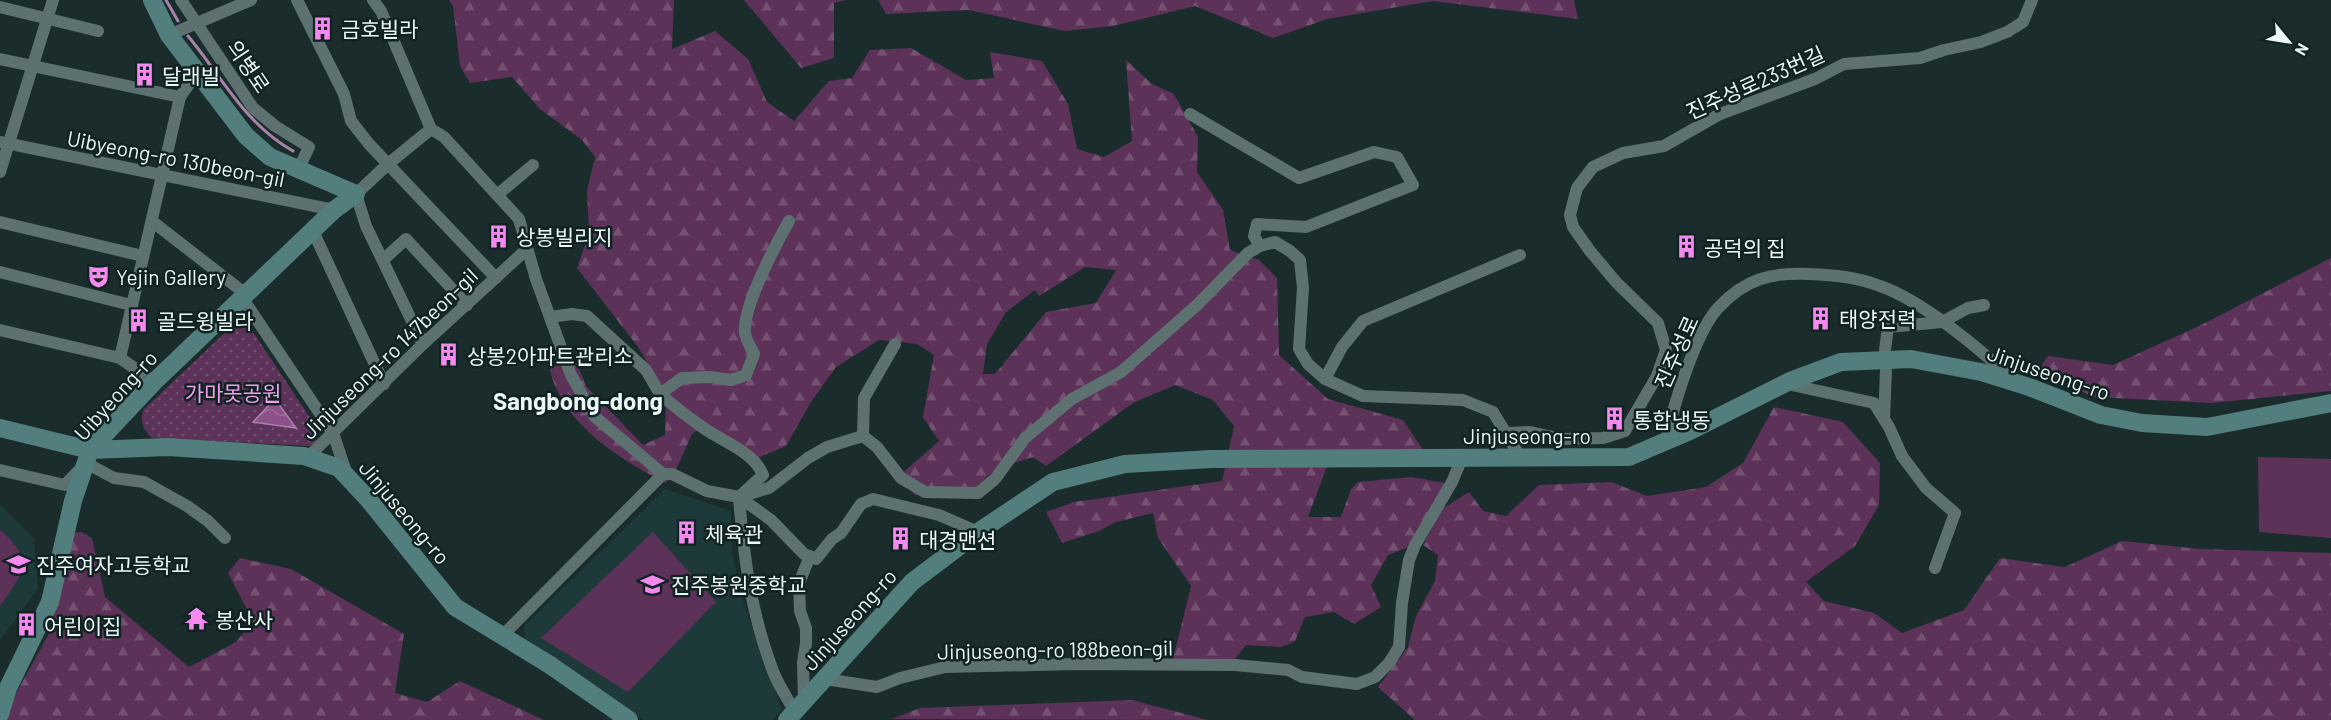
<svg xmlns="http://www.w3.org/2000/svg" width="2331" height="720" font-family="Barlow,'Noto Sans KR',sans-serif">
	<style>
		.built { fill: #1e3939 }
		.grass { fill: #5c3259 }
		.forest { fill: url(#forest-firs); fill-rule: evenodd }
		.park { fill: url(#park-dots) }
		.water { fill: url(#water-waves); stroke: #a882a9; stroke-width: 1.5 }
		.lines { fill: none; stroke-linecap: round; stroke-linejoin: round }
		.stream { stroke: #a882a9; stroke-width: 3 }
		.street { stroke: #5d7170; stroke-width: 12 }
		.secondary { stroke: #527f7e; stroke-width: 18 }
		.labels { text-anchor: middle; dominant-baseline: central; stroke-width: 5; stroke-linejoin: round; paint-order: stroke }
		.poi-label { font-size: 21px; fill: #ebf6f6; stroke: #122; text-anchor: start }
		.street-label { font-size: 21px; fill: #ebf6f6; stroke: #122 }
		.park-label { font-size: 21px; fill: #f09eeb; stroke: #122 }
		.quarter-label { font-size: 24px; font-weight: bold; fill: #ebf6f6; stroke: #122 }
	</style>
	<defs>
		<pattern id="forest-firs" width="22" height="20" patternUnits="userSpaceOnUse" patternTransform="scale(1.5)"><rect width="22" height="20" fill="#5c3259"/><path d="M5 1l3.5 6h-7zM16 11l3.5 6h-7z" fill="#745071"/></pattern>
		<pattern id="park-dots" width="8" height="8" patternUnits="userSpaceOnUse" patternTransform="scale(1.5)"><rect width="8" height="8" fill="#5c3259"/><path d="M2 2h.1M6 6h.1" fill="none" stroke="#745071" stroke-width="1.8" stroke-linecap="round"/></pattern>
		<pattern id="water-waves" width="16" height="10" patternUnits="userSpaceOnUse" patternTransform="scale(1.5)"><rect width="16" height="10" fill="#8c5188"/><path d="M0 5q4-4 8 0t8 0" fill="none" stroke="#9c6b99"/></pattern>
	</defs>
	<rect width="100%" height="100%" fill="#1a2c2b"/>
	<g class="built">
		<path d="M665 489 731 511 732 553 745 608 768 667 782 710 773 720H644L525 642 524 626Z"/>
		<path d="M0 505 34 539 38 589 0 640Z"/>
	</g>
	<g class="grass">
		<path d="M2258 457 2331 459V538L2259 532Z"/>
		<path d="M0 530C36 560 23 574 0 606Z"/>
		<path d="M653 532 716 602 628 692 541 638Z"/>
	</g>
	<g class="forest">
		<path d="M449 0H674L672 49 715 31 748 59 767 102 794 121 829 81 852 78 870 50 911 48 966 80 994 78 990 52 1042 61 1068 104 1077 149 1104 157 1132 141 1126 60 1152 84 1174 94 1198 137 1197 172 1223 210 1230 250 1259 260 1277 278 1279 355 1328 399 1403 420 1423 450 1329 461 1308 517H1341L1351 489 1358 482 1412 477 1445 483 1409 547 1388 555 1371 585 1381 607 1354 624 1334 612 1305 617 1295 641 1281 647 1246 645 1234 660 1173 659 1191 586 1158 538 1153 513 1116 522 1099 531 1062 543 1046 512 1074 502 1222 481 1234 426 1213 400 1175 385 1133 403 1046 466 1033 457 996 469 969 493 915 495 898 477 939 441 923 417 934 355 917 344 879 340 836 367 811 402 786 446 750 461 705 425 692 434 675 472 666 483C620 459 563 425 550 370L560 350 573 354 586 386 643 445 665 435 666 395 638 347 577 268 589 234 587 191 595 157 582 140 540 109 512 77 470 83 460 66 453 6ZM1085 267 1116 270 1096 303 1046 312 995 374H983L987 344 1006 312 1035 290 1039 296Z"/>
		<path d="M744 0H846L834 3V58L801 68Z"/>
		<path d="M878 0H1574L1578 19 1433 1 1327 19 1273 38 1195 6 1113 26 1064 31 969 10 886 14Z"/>
		<path d="M2331 258V391L2212 403 2094 397 2037 372 2048 356 2113 365 2199 326Z"/>
		<path d="M1774 407 1843 422 1880 463 1879 505 1855 546 1806 582 1824 601 1874 613 1902 633 1964 610 2000 558 2065 567 2122 541 2200 549 2331 553V720H1415L1378 687 1408 647 1416 616 1435 581 1438 555 1423 545 1442 509 1469 492 1483 511 1506 516 1539 485 1611 482 1647 496 1706 487 1743 463Z"/>
		<path d="M81 532 92 538 105 597 189 667 236 642 253 621 228 573 240 558 291 569 404 634 395 693 427 702 460 681 544 720H4L8 708 52 628 59 580V534Z"/>
		<path d="M1132 700 1208 720 892 719 920 708Z"/>
	</g>
	<path class="park" d="M241 323 249 326 317 428C319 437 318 441 310 446L152 438C143 430 140 422 143 410L233 325Z"/>
	<path class="water" d="M275 399 296 428 253 422Z"/>
	<g class="lines">
		<g class="stream">
			<path d="M166 0 178 21"/>
			<path d="M188 36C222 77 245 124 293 151"/>
		</g>
		<g class="street">
			<path d="M181 0 253 108 275 126 309 147 299 168"/>
			<path d="M297 0 344 94 351 121 369 144 496 278"/>
			<path d="M373 0 381 11 431 129"/>
			<path d="M0 7 98 31"/>
			<path d="M169 35 251 0"/>
			<path d="M0 59 180 97 198 71"/>
			<path d="M1190 114 1299 178 1374 152 1397 157 1413 185 1306 227 1257 224 1254 236 1260 246"/>
			<path d="M0 142 334 210"/>
			<path d="M0 172 53 0"/>
			<path d="M497 195 533 165"/>
			<path d="M789 221C776 244 742 308 745 333 746 340 751 348 754 354L746 375 731 380 710 377 682 378 660 394C675 407 689 418 705 429 724 442 754 452 763 475L739 497C744 559 751 613 773 671 778 685 788 699 795 712"/>
			<path d="M0 222 143 256"/>
			<path d="M153 222 247 295"/>
			<path d="M313 231 384 384"/>
			<path d="M383 260 406 239 467 305"/>
			<path d="M0 272 131 305"/>
			<path d="M243 299 333 433 347 475"/>
			<path d="M550 317 572 314 587 316 646 370 660 394"/>
			<path d="M0 330 120 358 154 382"/>
			<path d="M423 344 366 226 356 194 388 164 431 129 444 137 519 219 536 279 571 375 594 416 663 474"/>
			<path d="M1885 350 1888 327 1942 322 1968 308 1984 305"/>
			<path d="M120 358 180 97"/>
			<path d="M1325 379 1342 347 1363 321 1520 255"/>
			<path d="M1787 384 1874 403 1889 427 1902 456 1926 488 1955 513 1935 568"/>
			<path d="M1884 419 1886 370"/>
			<path d="M1504 433 1530 432 1562 439 1603 438 1625 431 1657 376 1666 350 1658 323 1616 282 1590 251 1573 227 1570 215 1577 188 1593 167 1623 153 1664 146 1720 114 1815 79 1844 64 1920 58 1944 50 1981 42 2007 32 2023 22 2032 0"/>
			<path d="M863 436 864 398 895 344"/>
			<path d="M1666 441C1673 407 1695 332 1719 307 1745 279 1772 272 1809 274 1833 275 1857 277 1880 286 1923 301 1980 349 2013 380"/>
			<path d="M304 456 308 457 423 344 527 249"/>
			<path d="M0 470 65 485 86 463 114 478 144 482 187 506 208 521 225 538"/>
			<path d="M739 497 769 488 808 458 827 447 863 436 877 447 901 478 925 492 978 493 995 479 1025 438 1072 399 1121 372 1197 305 1248 253 1260 246 1275 242 1290 251 1300 260 1303 288 1299 349 1308 364 1325 379 1363 396 1463 400 1493 412 1521 458"/>
			<path d="M501 637 663 474H672L707 491 739 497 771 520 804 554 816 559 832 539 841 533 861 504 873 499 939 515 978 532"/>
			<path d="M825 679 877 687 900 678 945 667 1077 664 1235 665 1288 670 1302 677 1357 684 1375 677 1389 663 1399 647 1402 603 1409 560 1415 545 1452 482 1462 458"/>
			<path d="M804 702 803 663 806 643V628L800 611 799 583 810 556"/>
		</g>
		<g class="secondary">
			<path d="M0 428 90 450 168 447 304 456 339 468 368 499 455 607 550 665 629 720"/>
			<path d="M0 714 8 688 50 602 73 501 90 450 154 382 334 210 356 194 270 157 246 136 169 35 152 0"/>
			<path d="M787 720 912 582 978 532 1053 482 1125 464 1211 459 1629 457 1690 431 1790 381 1841 362 1911 359 1981 372 2029 387 2101 415 2142 423 2207 427 2331 403"/>
		</g>
	</g>
	<defs>
		<symbol id="building-bare" viewBox="-9 -9 18 18"><path d="M-4-6H4V6H1V3H-1V6H-4ZM-2.5-4.3h1.7v1.8h-1.7ZM.8-4.3h1.7v1.8H.8ZM-2.5-1h1.7V.8h-1.7ZM.8-1h1.7V.8H.8Z" fill="#f589ef" stroke="#122" stroke-width="2.5" paint-order="stroke"/></symbol>
		<symbol id="theatre-bare" viewBox="-9 -9 18 18"><path d="M-5-5.5Q0-4 5-5.5V0Q5 5 0 6Q-5 5-5 0ZM-3.3-2.5H-1v1.5H-3.3ZM1-2.5H3.3v1.5H1ZM-2.8 1Q0 5.5 2.8 1Z" fill="#f589ef" stroke="#122" stroke-width="2.5" paint-order="stroke"/></symbol>
		<symbol id="school-bare" viewBox="-9 -9 18 18"><path d="M0-5L7-2L0 1L-7-2ZM-4 1L0 2.5L4 1V4Q0 6-4 4Z" fill="#f589ef" stroke="#122" stroke-width="2.5" paint-order="stroke"/></symbol>
		<symbol id="temple-bare" viewBox="-9 -9 18 18"><path d="M0-6L5-2H3V0L6.5 2.5H4V6H1.5V3h-3V6H-4V2.5H-6.5L-3 0V-2H-5Z" fill="#f589ef" stroke="#122" stroke-width="2.5" paint-order="stroke"/></symbol>
	</defs>
	<g fill-rule="evenodd">
		<use href="#building-bare" x="306" y="12" width="33" height="33"/>
		<use href="#building-bare" x="128" y="58" width="33" height="33"/>
		<use href="#building-bare" x="482" y="220" width="33" height="33"/>
		<use href="#building-bare" x="1670" y="230" width="33" height="33"/>
		<use href="#theatre-bare" x="82" y="260" width="33" height="33"/>
		<use href="#building-bare" x="1804" y="302" width="33" height="33"/>
		<use href="#building-bare" x="122" y="304" width="33" height="33"/>
		<use href="#building-bare" x="432" y="338" width="33" height="33"/>
		<use href="#building-bare" x="1598" y="402" width="33" height="33"/>
		<use href="#building-bare" x="670" y="516" width="33" height="33"/>
		<use href="#building-bare" x="884" y="522" width="33" height="33"/>
		<use href="#school-bare" x="2" y="548" width="33" height="33"/>
		<use href="#school-bare" x="636" y="568" width="33" height="33"/>
		<use href="#temple-bare" x="180" y="602" width="33" height="33"/>
		<use href="#building-bare" x="10" y="608" width="33" height="33"/>
	</g>
	<g class="labels">
		<g class="poi-label">
			<text x="341" y="28">금호빌라</text>
			<text x="162" y="75">달래빌</text>
			<text x="516" y="236">상봉빌리지</text>
			<text x="1704" y="247">공덕의 집</text>
			<text x="116" y="276">Yejin Gallery</text>
			<text x="1839" y="318">태양전력</text>
			<text x="157" y="320">골드윙빌라</text>
			<text x="467" y="355">상봉2아파트관리소</text>
			<text x="1633" y="419">통합냉동</text>
			<text x="705" y="533">체육관</text>
			<text x="919" y="539">대경맨션</text>
			<text x="36" y="564">진주여자고등학교</text>
			<text x="671" y="584">진주봉원중학교</text>
			<text x="215" y="619">봉산사</text>
			<text x="44" y="625">어린이집</text>
		</g>
		<g class="street-label">
			<text transform="translate(249 66) rotate(56)">의병로</text>
			<text transform="translate(1755 82) rotate(-24)">진주성로233번길</text>
			<text transform="translate(176 158) rotate(11)">Uibyeong-ro 130beon-gil</text>
			<text transform="translate(1676 352) rotate(-66)">진주성로</text>
			<text transform="translate(389 353) rotate(-44)">Jinjuseong-ro 147beon-gil</text>
			<text transform="translate(2049 372) rotate(19)">Jinjuseong-ro</text>
			<text transform="translate(115 395) rotate(-48)">Uibyeong-ro</text>
			<text x="1527" y="435">Jinjuseong-ro</text>
			<text transform="translate(405 512) rotate(50)">Jinjuseong-ro</text>
			<text transform="translate(849 619) rotate(-48)">Jinjuseong-ro</text>
			<text transform="translate(1055 649) rotate(-1)">Jinjuseong-ro 188beon-gil</text>
		</g>
		<g class="park-label">
			<text x="233" y="392">가마못공원</text>
		</g>
		<g class="quarter-label">
			<text x="578" y="400">Sangbong-dong</text>
		</g>
	</g>
	<g transform="translate(2289 42) rotate(120)" stroke="#112222" stroke-width="4.5" paint-order="stroke">
	<path d="M0-4.5L10 22L0 15L-10 22Z" fill="#ebf6f6"/>
	<text y="-9" font-size="16" font-weight="bold" text-anchor="middle" fill="#ebf6f6">N</text>
	</g>
</svg>
